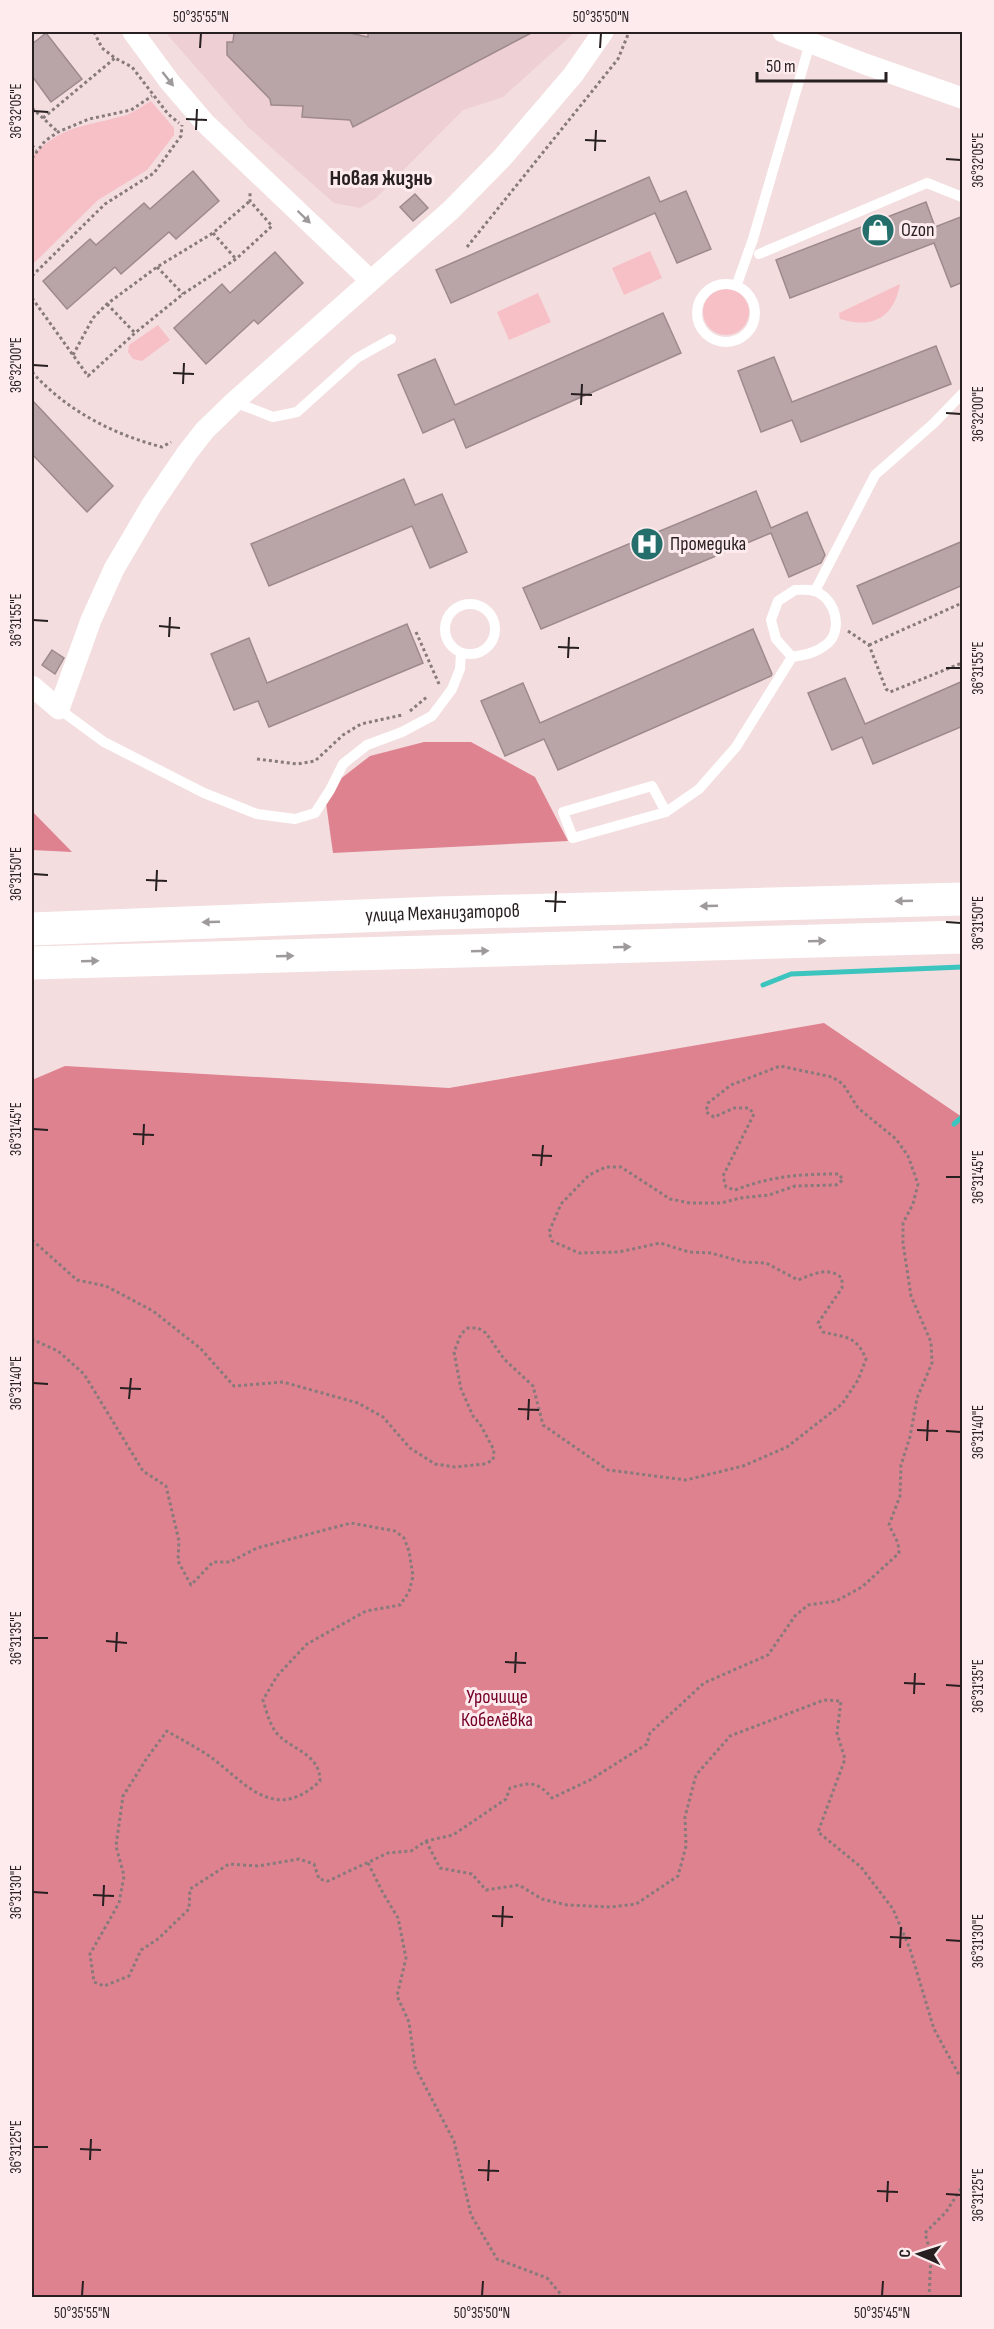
<svg xmlns="http://www.w3.org/2000/svg" width="994" height="2329" font-family="'Sofia Sans Condensed',sans-serif">
	<style>
		.built { fill: #eecfd3 }
		.green { fill: #f7c0c7 }
		.forest { fill: #de8290 }
		.lines { fill: none; stroke-linecap: round; stroke-linejoin: round }
		.stream { stroke: #3cc4be; stroke-width: 5 }
		.building { fill: #b9a5a7; stroke: #9e8a8c; stroke-width: 1.5 }
		.path { stroke: #887a7b; stroke-width: 3; stroke-dasharray: 3 3; stroke-linecap: butt }
		.lane { stroke: #fff; stroke-width: 10 }
		.street { stroke: #fff; stroke-width: 21 }
		.primary { stroke: #fff; stroke-width: 33 }
		.oneway { fill: #9e9a9b }
		.ticks { fill: none; stroke: #271f20; stroke-width: 2 }
		.labels { text-anchor: middle; dominant-baseline: central; stroke-width: 6; stroke-linejoin: round; paint-order: stroke }
		.poi-label { font-size: 20px; fill: #271f20; stroke: #fdebed; text-anchor: start }
		.street-label { font-size: 20px; fill: #271f20; stroke: #fdebed }
		.park-label { font-size: 20px; fill: #74002a; stroke: #fdebed }
		.quarter-label { font-size: 22px; font-weight: bold; fill: #271f20; stroke: #fdebed }
		.neatline { fill: none; stroke: #271f20; stroke-width: 2 }
		.ticks-label { font-size: 15px; text-anchor: middle; fill: #271f20 }
	</style>
	<rect width="100%" height="100%" fill="#f3dddf"/>
	<path class="built" d="M165 32H575L503 97 463 110 376 198 360 208 334 203 248 127Z"/>
	<g class="green">
		<path d="M151 101 174 128V135L147 170 98 200 32 265V158L33 155C65 123 87 127 126 115 135 112 143 105 151 101Z"/>
		<path d="M650 251 662 278 624 295 612 268Z"/>
		<path d="M900 284C894 318 872 329 840 319L839 313Z"/>
		<circle cx="726" cy="312" r="23"/>
		<path d="M538 293 551 322 509 340 497 312Z"/>
		<path d="M158 325 170 340 142 361 133 359 128 352 129 345Z"/>
	</g>
	<g class="forest">
		<path d="M424 742H471L535 777 568 841 333 853 326 803 339 780 370 756Z"/>
		<path d="M32 811 72 852 32 850Z"/>
		<path d="M824 1023 962 1117V2297H32V1080L65 1066 449 1088Z"/>
	</g>
	<g class="lines">
		<g class="stream">
			<path d="M763 985 791 974 962 967"/>
			<path d="M954 1124 962 1117"/>
		</g>
	</g>
	<g class="building">
		<path d="M234 32H345L368 37V32H533L353 127 350 120 302 117 303 106 271 105 270 99 227 55V42H233Z"/>
		<path d="M46 33 82 79 51 102 32 76V44Z"/>
		<path d="M193 171 219 201 176 239 169 232 121 274 115 267 67 309 43 281 90 239 96 245 144 203 150 209Z"/>
		<path d="M649 177 660 202 686 191 711 249 677 263 655 213 451 303 436 270Z"/>
		<path d="M415 194 428 208 413 221 400 207Z"/>
		<path d="M926 202 935 227 963 216V282L951 287 934 243 790 298 776 260Z"/>
		<path d="M275 252 303 283 258 324 254 320 206 364 174 328 222 284 230 293Z"/>
		<path d="M663 313 681 353 466 448 454 419 423 433 398 375 435 359 455 405Z"/>
		<path d="M936 346 951 384 801 442 792 420 761 432 738 371 774 357 792 402Z"/>
		<path d="M32 400 113 486 87 512 32 454Z"/>
		<path d="M404 479 415 505 442 494 467 552 430 568 412 526 269 586 251 544Z"/>
		<path d="M756 491 771 528 807 512 825 555 821 563 789 577 771 533 541 629 523 588Z"/>
		<path d="M963 541V585L873 624 857 586Z"/>
		<path d="M407 624 423 663 269 727 258 701 234 710 211 654 249 638 267 683Z"/>
		<path d="M753 629 772 674 771 676 558 770 544 739 505 756 481 701 523 683 540 723Z"/>
		<path d="M52 650 64 658 55 674 42 665Z"/>
		<path d="M845 678 865 724 963 681V726L873 764 862 737 832 750 808 693Z"/>
	</g>
	<g class="lines">
		<g class="path">
			<path d="M94 32 102 48 115 58 132 67 168 114 179 123"/>
			<path d="M32 108 58 132"/>
			<path d="M43 118 115 58"/>
			<path d="M32 145 36 150"/>
			<path d="M32 158 45 141 58 132 89 119 131 110 152 96"/>
			<path d="M213 233 236 259"/>
			<path d="M467 247 618 59 629 32"/>
			<path d="M157 267 183 294"/>
			<path d="M32 276 105 204 154 173 181 136 182 125"/>
			<path d="M32 298 88 376 135 333 183 294 236 259 272 226 250 201V191"/>
			<path d="M107 304 135 333"/>
			<path d="M73 355 93 318 107 304 157 267 213 233 250 201"/>
			<path d="M32 372C66 410 112 434 162 447L171 442"/>
			<path d="M848 631 869 645 886 689 890 692 962 663"/>
			<path d="M416 632 439 684"/>
			<path d="M869 645 962 603"/>
			<path d="M410 711 428 696"/>
			<path d="M257 759 297 764 315 761 343 735 361 724 402 715"/>
			<path d="M32 1240 77 1280 106 1286 153 1311 200 1348 234 1386 283 1382 358 1403 383 1417 410 1448 435 1464 455 1467 484 1464 493 1460 494 1450 480 1424 473 1416 461 1389 454 1352 461 1334 468 1328H478L486 1333 504 1359 533 1386 543 1425 608 1470 686 1480 743 1466 787 1447 842 1404 858 1380 866 1359C856 1335 846 1338 823 1332L818 1323 842 1288V1278C828 1266 814 1274 798 1280L766 1263 743 1262 711 1253 689 1252 660 1243 619 1252 579 1253 552 1241 549 1232 561 1204 589 1175 606 1167H621L670 1199 690 1203H721L740 1198 769 1195 795 1186 836 1185 843 1180 839 1174C800 1174 771 1176 735 1190L726 1187 723 1176 754 1114 749 1108H734L714 1117 706 1112 708 1103 731 1085 780 1066 832 1077 843 1084 858 1108 896 1139 908 1156 918 1184 913 1204 903 1223V1243L911 1296 931 1342 932 1363 917 1398 910 1437 901 1465 900 1496 889 1525 898 1543 899 1553 862 1587 836 1601 808 1605 795 1616 768 1655 704 1683 650 1733 647 1744 590 1780 552 1798C537 1781 531 1782 510 1788L506 1799 453 1835 426 1841 411 1851 388 1853 328 1881 319 1879 314 1864 299 1859 258 1866 229 1864 190 1889 189 1909 158 1939 141 1950 129 1976 104 1986 94 1982 90 1954 119 1903 124 1876 116 1846 123 1796 147 1758 167 1731C182 1740 198 1748 212 1758 230 1771 251 1795 274 1799 291 1803 309 1792 320 1781 320 1752 289 1750 275 1731 269 1722 266 1710 263 1700L277 1676 307 1644 366 1611 400 1605 409 1592 413 1576 409 1551 404 1538 395 1531 351 1523 257 1548 230 1562H213L191 1585 178 1561 179 1541 166 1486 143 1471 84 1374 58 1351 34 1340 32 1341"/>
			<path d="M426 1841 440 1868 472 1874 486 1890 519 1885 542 1899 567 1905 611 1907 636 1904 678 1876 686 1846 685 1817 696 1775 730 1736 824 1700 841 1701 837 1733 845 1759 818 1832 861 1867 893 1909 910 1949 934 2029 958 2073 962 2078"/>
			<path d="M368 1863 383 1893 398 1918 406 1958 397 1996 409 2022 415 2067 454 2141 471 2215 497 2259 547 2278 564 2298"/>
			<path d="M929 2298 931 2255 925 2233 946 2212 962 2187"/>
		</g>
		<g class="lane">
			<path d="M759 254 927 183 962 197"/>
			<circle cx="726" cy="313" r="29"/>
			<path d="M737 284 753 239 810 43"/>
			<path d="M234 402 273 417 297 412 357 358 391 339"/>
			<path d="M795 590C801 590 808 589 814 591 835 597 844 630 827 644 816 653 805 655 792 657L776 639 771 620 778 601Z"/>
			<path d="M815 591 875 475 934 423 962 394"/>
			<circle cx="470" cy="629" r="25"/>
			<path d="M59 709 104 742 204 793 257 814 295 819 315 813 330 790 343 764 367 745 402 732 432 716 452 689 460 669 461 653"/>
			<path d="M666 812 573 838 563 812 652 786 666 812 699 789 736 747 792 657"/>
		</g>
		<g class="street">
			<path d="M133 32 169 81 205 123 370 280"/>
			<path d="M783 32 865 64 962 98"/>
			<path d="M32 686 59 709 91 620 114 569 151 506 187 453 205 430 234 402 451 210 502 158 573 75 603 32"/>
		</g>
		<g class="primary">
			<path id="s1" d="M32 929 438 913 962 899"/>
			<path d="M32 963 962 937"/>
		</g>
	</g>
	<defs><path id="oneway-solid" d="M-6-.8H1V-3.2L6.5 0L1 3.2V.8H-6Z" transform="scale(1.5)"/></defs>
	<g class="oneway">
		<use href="#oneway-solid" transform="translate(168 79) rotate(52)"/>
		<use href="#oneway-solid" transform="translate(304 217) rotate(44)"/>
		<use href="#oneway-solid" transform="translate(904 901) rotate(178)"/>
		<use href="#oneway-solid" transform="translate(709 906) rotate(178)"/>
		<use href="#oneway-solid" transform="translate(211 922) rotate(178)"/>
		<use href="#oneway-solid" transform="translate(817 941) rotate(-2)"/>
		<use href="#oneway-solid" transform="translate(622 947) rotate(-2)"/>
		<use href="#oneway-solid" transform="translate(480 951) rotate(-2)"/>
		<use href="#oneway-solid" transform="translate(285 956) rotate(-2)"/>
		<use href="#oneway-solid" transform="translate(90 961) rotate(-2)"/>
	</g>
	<path class="ticks" d="M200 48 201 33M600 48 601 33M33 111 48 112M186 119 207 120M196 130 197 109M585 140 606 141M595 151 596 130M946 159 961 160M33 365 48 366M173 373 194 374M183 384 184 363M571 394 592 395M581 405 582 384M946 413 961 414M33 620 48 621M159 626 180 628M169 637 170 617M558 647 579 648M568 658 569 637M946 668H961M33 874 48 875M146 880 167 881M156 891 157 870M545 901 566 902M555 912 556 891M946 922 961 923M33 1129 48 1130M133 1134 154 1135M143 1145 144 1124M532 1155 552 1156M541 1166 543 1145M946 1177H961M33 1383 48 1384M120 1388 141 1389M129 1399 131 1378M518 1409 539 1410M528 1420 529 1399M917 1430 938 1431M946 1431 961 1432M927 1441 928 1420M33 1638H48M106 1641 127 1643M116 1652 117 1632M505 1662 526 1663M515 1673 516 1652M904 1683 925 1684M946 1685 961 1686M914 1694 915 1673M33 1892 48 1893M93 1895 114 1896M103 1906 104 1885M492 1916 513 1917M502 1927 503 1906M890 1937 911 1938M946 1940 961 1941M900 1948 901 1927M33 2147H48M80 2149 101 2150M90 2160 91 2139M478 2170 499 2171M488 2181 489 2160M877 2191 898 2192M946 2194 961 2195M887 2202 888 2181M82 2296 83 2281M482 2296 483 2281M882 2296 883 2281"/>
	<defs>
		<symbol id="shop-disc" viewBox="-11 -11 22 22"><circle r="9.5" fill="#246f6b" stroke="#fdebed"/><path d="M-5-2.5h2.3a2.7 3.5 0 0 1 5.4 0H5L5.5 6h-11ZM-1.5-2.5h3a1.5 2.3 0 0 0-3 0Z" fill="#fff"/></symbol>
		<symbol id="hospital-disc" viewBox="-11 -11 22 22"><circle r="9.5" fill="#246f6b" stroke="#fdebed"/><path d="M-5-5h3v3.5h4V-5h3V5h-3V1.5h-4V5h-3Z" fill="#fff"/></symbol>
	</defs>
	<g fill-rule="evenodd">
		<use href="#shop-disc" x="859" y="211" width="38" height="38"/>
		<use href="#hospital-disc" x="628" y="525" width="38" height="38"/>
	</g>
	<g class="labels">
		<g class="poi-label">
			<text x="901" y="230">Ozon</text>
			<text x="670" y="544">Промедика</text>
		</g>
		<g class="street-label">
			<text stroke="none"><textPath href="#s1" startOffset="411">улица Механизаторов</textPath></text>
		</g>
		<g class="park-label">
			<text x="497" y="1697">Урочище<tspan x="497" dy="23">Кобелёвка</tspan></text>
		</g>
		<g class="quarter-label">
			<text x="381" y="178">Новая жизнь</text>
		</g>
	</g>
	<rect width="994" height="2329" fill="none" stroke="#fdebed" stroke-width="66"/>
	<g transform="translate(919 2254) rotate(273)" stroke="#fdebed" stroke-width="4.5" paint-order="stroke">
	<path d="M0-4.5L10 22L0 15L-10 22Z" fill="#271f20"/>
	<text y="-9" font-size="16" font-weight="bold" text-anchor="middle" fill="#271f20">С</text>
	</g>
	<path d="M757 72v9h129v-9" fill="none" stroke="#271f20" stroke-width="3"/>
	<text x="766" y="72" font-size="18" fill="#271f20" stroke="#fdebed" stroke-width="4.5" paint-order="stroke">50 m</text>
	<rect x="33" y="33" width="928" height="2263" class="neatline"/>
	<g class="ticks-label">
		<text x="201" y="22">50°35'55"N</text>
		<text x="601" y="22">50°35'50"N</text>
		<text transform="translate(16 111) rotate(-90)" y="5">36°32'05"E</text>
		<text transform="translate(978 160) rotate(-90)" y="5">36°32'05"E</text>
		<text transform="translate(16 365) rotate(-90)" y="5">36°32'00"E</text>
		<text transform="translate(978 414) rotate(-90)" y="5">36°32'00"E</text>
		<text transform="translate(16 620) rotate(-90)" y="5">36°31'55"E</text>
		<text transform="translate(978 668) rotate(-90)" y="5">36°31'55"E</text>
		<text transform="translate(16 874) rotate(-90)" y="5">36°31'50"E</text>
		<text transform="translate(978 923) rotate(-90)" y="5">36°31'50"E</text>
		<text transform="translate(16 1129) rotate(-90)" y="5">36°31'45"E</text>
		<text transform="translate(978 1177) rotate(-90)" y="5">36°31'45"E</text>
		<text transform="translate(16 1383) rotate(-90)" y="5">36°31'40"E</text>
		<text transform="translate(978 1432) rotate(-90)" y="5">36°31'40"E</text>
		<text transform="translate(16 1638) rotate(-90)" y="5">36°31'35"E</text>
		<text transform="translate(978 1686) rotate(-90)" y="5">36°31'35"E</text>
		<text transform="translate(16 1892) rotate(-90)" y="5">36°31'30"E</text>
		<text transform="translate(978 1941) rotate(-90)" y="5">36°31'30"E</text>
		<text transform="translate(16 2147) rotate(-90)" y="5">36°31'25"E</text>
		<text transform="translate(978 2195) rotate(-90)" y="5">36°31'25"E</text>
		<text x="82" y="2318">50°35'55"N</text>
		<text x="482" y="2318">50°35'50"N</text>
		<text x="882" y="2318">50°35'45"N</text>
	</g>
</svg>
